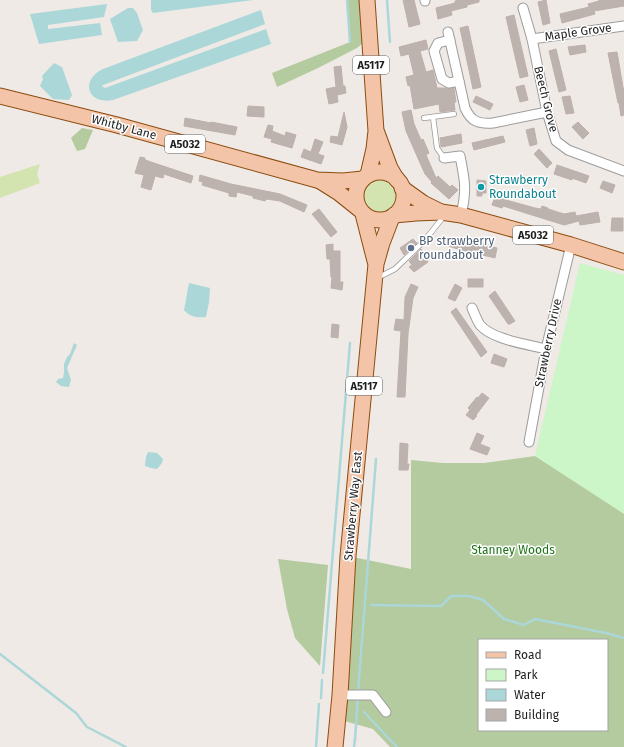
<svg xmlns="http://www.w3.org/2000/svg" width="624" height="747" font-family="'Fira Sans',sans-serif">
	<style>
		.grass { fill: #d4e4b1 }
		.forest { fill: #b4ca9f; fill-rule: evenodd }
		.park { fill: #ccf5c8 }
		.water { fill: #abd7d8 }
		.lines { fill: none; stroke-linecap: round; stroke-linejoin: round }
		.stream { stroke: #abd7d8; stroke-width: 2.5 }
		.building { fill: #bcb3af; stroke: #bfafaa }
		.lane-casing { stroke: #9c9c9c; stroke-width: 6 }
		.street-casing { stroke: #9c9c9c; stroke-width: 11 }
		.primary-casing { stroke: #8d4b0e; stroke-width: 17 }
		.lane { stroke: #fff; stroke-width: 4.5 }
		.street { stroke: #fff; stroke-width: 9 }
		.primary { stroke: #f3c4a7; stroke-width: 15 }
		.culture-dot { fill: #0f9aa8; stroke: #fff; stroke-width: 1.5 }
		.service-dot { fill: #5c6f8a; stroke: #fff; stroke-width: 1.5 }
		.labels { text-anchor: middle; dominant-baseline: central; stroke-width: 3; stroke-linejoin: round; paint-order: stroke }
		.shield { fill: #fff; stroke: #626262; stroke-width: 1 }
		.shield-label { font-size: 11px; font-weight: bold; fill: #1f1f1f }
		.street-label { font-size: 12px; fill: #1f1f1f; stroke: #fff }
		.culture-label { font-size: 12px; fill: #0d838f; stroke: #fff; text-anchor: start }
		.service-label { font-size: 12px; fill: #4e5e75; stroke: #fff; text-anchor: start }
		.park-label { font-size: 12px; fill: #1f7416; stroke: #fff }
	</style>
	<rect width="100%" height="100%" fill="#efeae6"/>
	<g class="grass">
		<path d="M40 164 37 174 40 183 0 198V177Z"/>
		<circle cx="379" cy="196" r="17"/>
	</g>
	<g class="forest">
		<path d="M347 0H361L364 42 357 48 318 68 277 87 272 73 350 42Z"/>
		<path d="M82 128 93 130 85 149 77 151 71 138Z"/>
		<path d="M535 456 624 513V747H390L373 729 337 719 348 556 411 569V460L443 463H484ZM479 640H607V730H479Z"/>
		<path d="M278 559 328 565 320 666 295 638 287 609Z"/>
	</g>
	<path class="park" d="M580 263 624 275V514L535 456Z"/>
	<g class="water">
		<path d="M151 0H253L153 13 151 10Z"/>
		<path d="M107 4 104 17 48 25V29L100 23 102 35 39 44 30 14Z"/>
		<path d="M128 8H133L137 13 143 30 137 41 118 42 110 19Z"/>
		<path d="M261 10 265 24 103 85 102 86 105 88 266 29 271 44 113 100C87 105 80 80 103 69Z"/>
		<path d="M54 63 62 67 72 95 69 100 53 99 40 86 43 79 42 76Z"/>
		<path d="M189 283 210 288 209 302 206 317C197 318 190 317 184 310Z"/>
		<path d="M74 343 77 345 67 368 71 380 69 387 61 386 56 382 58 379 63 378 64 372V364L67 357 70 354Z"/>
		<path d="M148 452 157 453 163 459 162 463 157 469 151 468 145 466 146 457Z"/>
	</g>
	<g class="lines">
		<g class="stream">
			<path d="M347 0 350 42"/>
			<path d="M387 0 390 42"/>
			<path d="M371 605 441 606 451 596H469L483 600 504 619 524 625 535 619 606 633 624 638"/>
			<path d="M0 654 76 713 87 727 126 747"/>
			<path d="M323 673 350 343"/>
			<path d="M358 692 376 459"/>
			<path d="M321 698 322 680"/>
			<path d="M364 712 397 747"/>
			<path d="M355 740 358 697"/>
			<path d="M316 747 319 704"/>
			<path d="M354 747 355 739"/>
		</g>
	</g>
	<g class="building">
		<path d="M403 0H414L420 24 409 27Z"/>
		<path d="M459 0H479V2L467 5V7L451 11 452 15 438 19 436 8 455 3V1Z"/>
		<path d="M546 0 550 23 543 25 538 2Z"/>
		<path d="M599 0H624V6L594 11 595 14 562 23 560 14 589 7 588 4 599 1Z"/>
		<path d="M514 15 528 76 520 78 506 17Z"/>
		<path d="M468 26 481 87 473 89 460 28Z"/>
		<path d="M426 40 428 49 420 51 426 72 433 70 437 88H454L456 102H454L455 110 440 112 439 104 414 109 410 85 408 86 406 77 414 75 409 54 401 56 399 47Z"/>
		<path d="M585 45 586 52 570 55 568 47Z"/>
		<path d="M556 49 566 90 559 92 549 51Z"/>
		<path d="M617 52 624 93V115L621 116 619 103H618L608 53Z"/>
		<path d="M341 66 343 86H345L346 93 337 95 338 102 329 104 326 89 336 87 334 67Z"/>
		<path d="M524 85 528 100 520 102 516 87Z"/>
		<path d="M476 96 493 104 490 110 473 102Z"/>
		<path d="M570 96 574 113 566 114 562 97Z"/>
		<path d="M248 106 264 107V117L247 116Z"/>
		<path d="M411 110 414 124 421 140 423 139 429 153 426 155 436 178 438 176 450 187 452 185 458 190 449 199 431 183 432 182 425 174 406 131 402 112Z"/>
		<path d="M344 112 347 127 342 145 330 142 331 136 338 137Z"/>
		<path d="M185 118 211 123V122L237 127 235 135 184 126Z"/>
		<path d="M578 122 589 133 583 139 572 127Z"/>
		<path d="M268 125 273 126 272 131 285 136 286 132 296 135 292 148 271 142 272 139 264 137Z"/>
		<path d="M534 128 537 144 530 146 526 130Z"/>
		<path d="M461 134 462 143 441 147 440 138Z"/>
		<path d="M503 136 505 142 474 150 472 143Z"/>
		<path d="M315 139 323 142 318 154 324 156 321 164 301 157 304 149 311 152Z"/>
		<path d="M539 149 552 163 547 168 534 154Z"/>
		<path d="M140 157 145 158V160L193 176 191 183 164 174 163 178 155 176 151 190 141 187 144 175 135 173Z"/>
		<path d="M557 165 589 176 586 183 572 178V180L554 174Z"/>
		<path d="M200 175 231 184 280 194 307 205 304 212 280 201 266 199 265 201 253 198V196L237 192 236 197 229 196V193L202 185 203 182 199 181Z"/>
		<path d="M477 180 486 181V193H482V196H477Z"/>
		<path d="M603 181 615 185 612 193 600 188Z"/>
		<path d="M495 197 535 208 541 209 542 206 548 208V209L564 214 575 212 576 216 598 212 600 222 580 225 579 221 564 225 503 206 502 208 492 205Z"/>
		<path d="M319 209 337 232 331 237 312 214Z"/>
		<path d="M612 218H623V231H611Z"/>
		<path d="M441 238 460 244 461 239 497 248 495 258 461 250 439 243Z"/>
		<path d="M413 239 417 243 404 255 400 248Z"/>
		<path d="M333 244V251H340V282H343L342 290 331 288 332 277H331L330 259H327L326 245Z"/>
		<path d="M421 249 423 252 422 253 428 262 414 272 409 267 412 265 409 261Z"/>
		<rect x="468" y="279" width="15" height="8"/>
		<path d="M411 284 418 287 413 298 411 312 408 334 405 397H397L401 331 394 330 396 319 404 320 405 297Z"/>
		<path d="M455 284 462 288 455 301 448 298Z"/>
		<path d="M495 291 515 321 510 324H508L489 296Z"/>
		<path d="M456 308 487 352 481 357 451 312Z"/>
		<path d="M332 324 339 325 338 338 331 337Z"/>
		<path d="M494 354 507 359 504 367 491 363Z"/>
		<path d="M482 393 489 398 476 415 477 416 473 420 466 415 470 410 468 408 477 397 478 398Z"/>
		<path d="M477 433 484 436 480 444 490 448 487 455 470 449Z"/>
		<path d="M400 443 408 444 407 464H409L408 470H399Z"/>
	</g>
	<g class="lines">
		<defs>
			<g id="lane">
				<path d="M433 117 437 148 444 158"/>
				<path d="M424 118 454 114"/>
				<path d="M377 278 395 269 425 240 444 216"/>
			</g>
			<g id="street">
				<path d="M425 1V0"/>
				<path d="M523 8 532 39 547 112 556 141 568 150 624 171"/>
				<path d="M448 32 465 108C471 122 479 124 493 123L547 112"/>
				<path d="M532 39 624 26"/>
				<path d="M450 40 438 43 434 51 442 79 449 83 459 81"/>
				<path d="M444 158 460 156C465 181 467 190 461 215"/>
				<path d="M472 308C474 313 477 320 480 325 493 340 527 344 546 349"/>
				<path d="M529 442 546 349 571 245"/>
				<path d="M340 695H373L386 712"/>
			</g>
			<g id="primary">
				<path d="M367 0 376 131 374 149 368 175"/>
				<path d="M0 96 117 125 317 180 343 181 363 179"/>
				<path d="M377 133 390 168 397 180"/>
				<circle cx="380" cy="196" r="24"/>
				<path d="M320 181 339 193 359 209"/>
				<path d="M402 188 423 203 439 211"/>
				<path d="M363 214 375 261"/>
				<path d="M394 215 416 213 441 212 461 215 571 245 624 262"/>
				<path d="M335 747 340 695 348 556 376 264 382 243 392 217"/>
			</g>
		</defs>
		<use href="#lane" class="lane-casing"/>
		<use href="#street" class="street-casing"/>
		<use href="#primary" class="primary-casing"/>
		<use href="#lane" class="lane"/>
		<use href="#street" class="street"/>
		<use href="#primary" class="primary"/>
	</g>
	<circle class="culture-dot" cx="481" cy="187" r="4"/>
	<circle class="service-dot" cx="411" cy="248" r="4"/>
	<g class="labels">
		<g class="shield">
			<rect x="353" y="56" width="36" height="18" rx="3"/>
			<rect x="165" y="135" width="40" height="18" rx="3"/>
			<rect x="513" y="226" width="40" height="18" rx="3"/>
			<rect x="346" y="377" width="36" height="18" rx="3"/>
		</g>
		<g class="shield-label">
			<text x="371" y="65">A5117</text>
			<text x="185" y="144">A5032</text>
			<text x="533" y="235">A5032</text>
			<text x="364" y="386">A5117</text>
		</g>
		<g class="street-label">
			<text transform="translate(578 32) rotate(-8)">Maple Grove</text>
			<text transform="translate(546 99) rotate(76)">Beech Grove</text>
			<text transform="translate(124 127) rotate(15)">Whitby Lane</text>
			<text transform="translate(548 343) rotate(-78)">Strawberry Drive</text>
			<text transform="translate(353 506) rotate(-85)">Strawberry Way East</text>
		</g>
		<g class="culture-label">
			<text x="489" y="180">Strawberry<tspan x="489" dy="14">Roundabout</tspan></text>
		</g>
		<g class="service-label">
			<text x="419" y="241">BP strawberry<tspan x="419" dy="14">roundabout</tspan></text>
		</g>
		<g class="park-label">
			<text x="513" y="550">Stanney Woods</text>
		</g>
	</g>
	<rect x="478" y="639" width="130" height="92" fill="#ffffff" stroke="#a5a5a5"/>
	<rect x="486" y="652" width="20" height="6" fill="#f3c4a7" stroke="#a5a5a5"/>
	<text x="514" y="659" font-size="12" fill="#1f1f1f">Road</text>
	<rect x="486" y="669" width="20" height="12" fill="#ccf5c8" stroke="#a5a5a5"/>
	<text x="514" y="679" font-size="12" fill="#1f1f1f">Park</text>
	<rect x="486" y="689" width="20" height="12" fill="#abd7d8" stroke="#a5a5a5"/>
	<text x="514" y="699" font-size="12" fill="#1f1f1f">Water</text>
	<rect x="486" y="709" width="20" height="12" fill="#bcb3af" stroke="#a5a5a5"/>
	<text x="514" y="719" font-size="12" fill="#1f1f1f">Building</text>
</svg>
